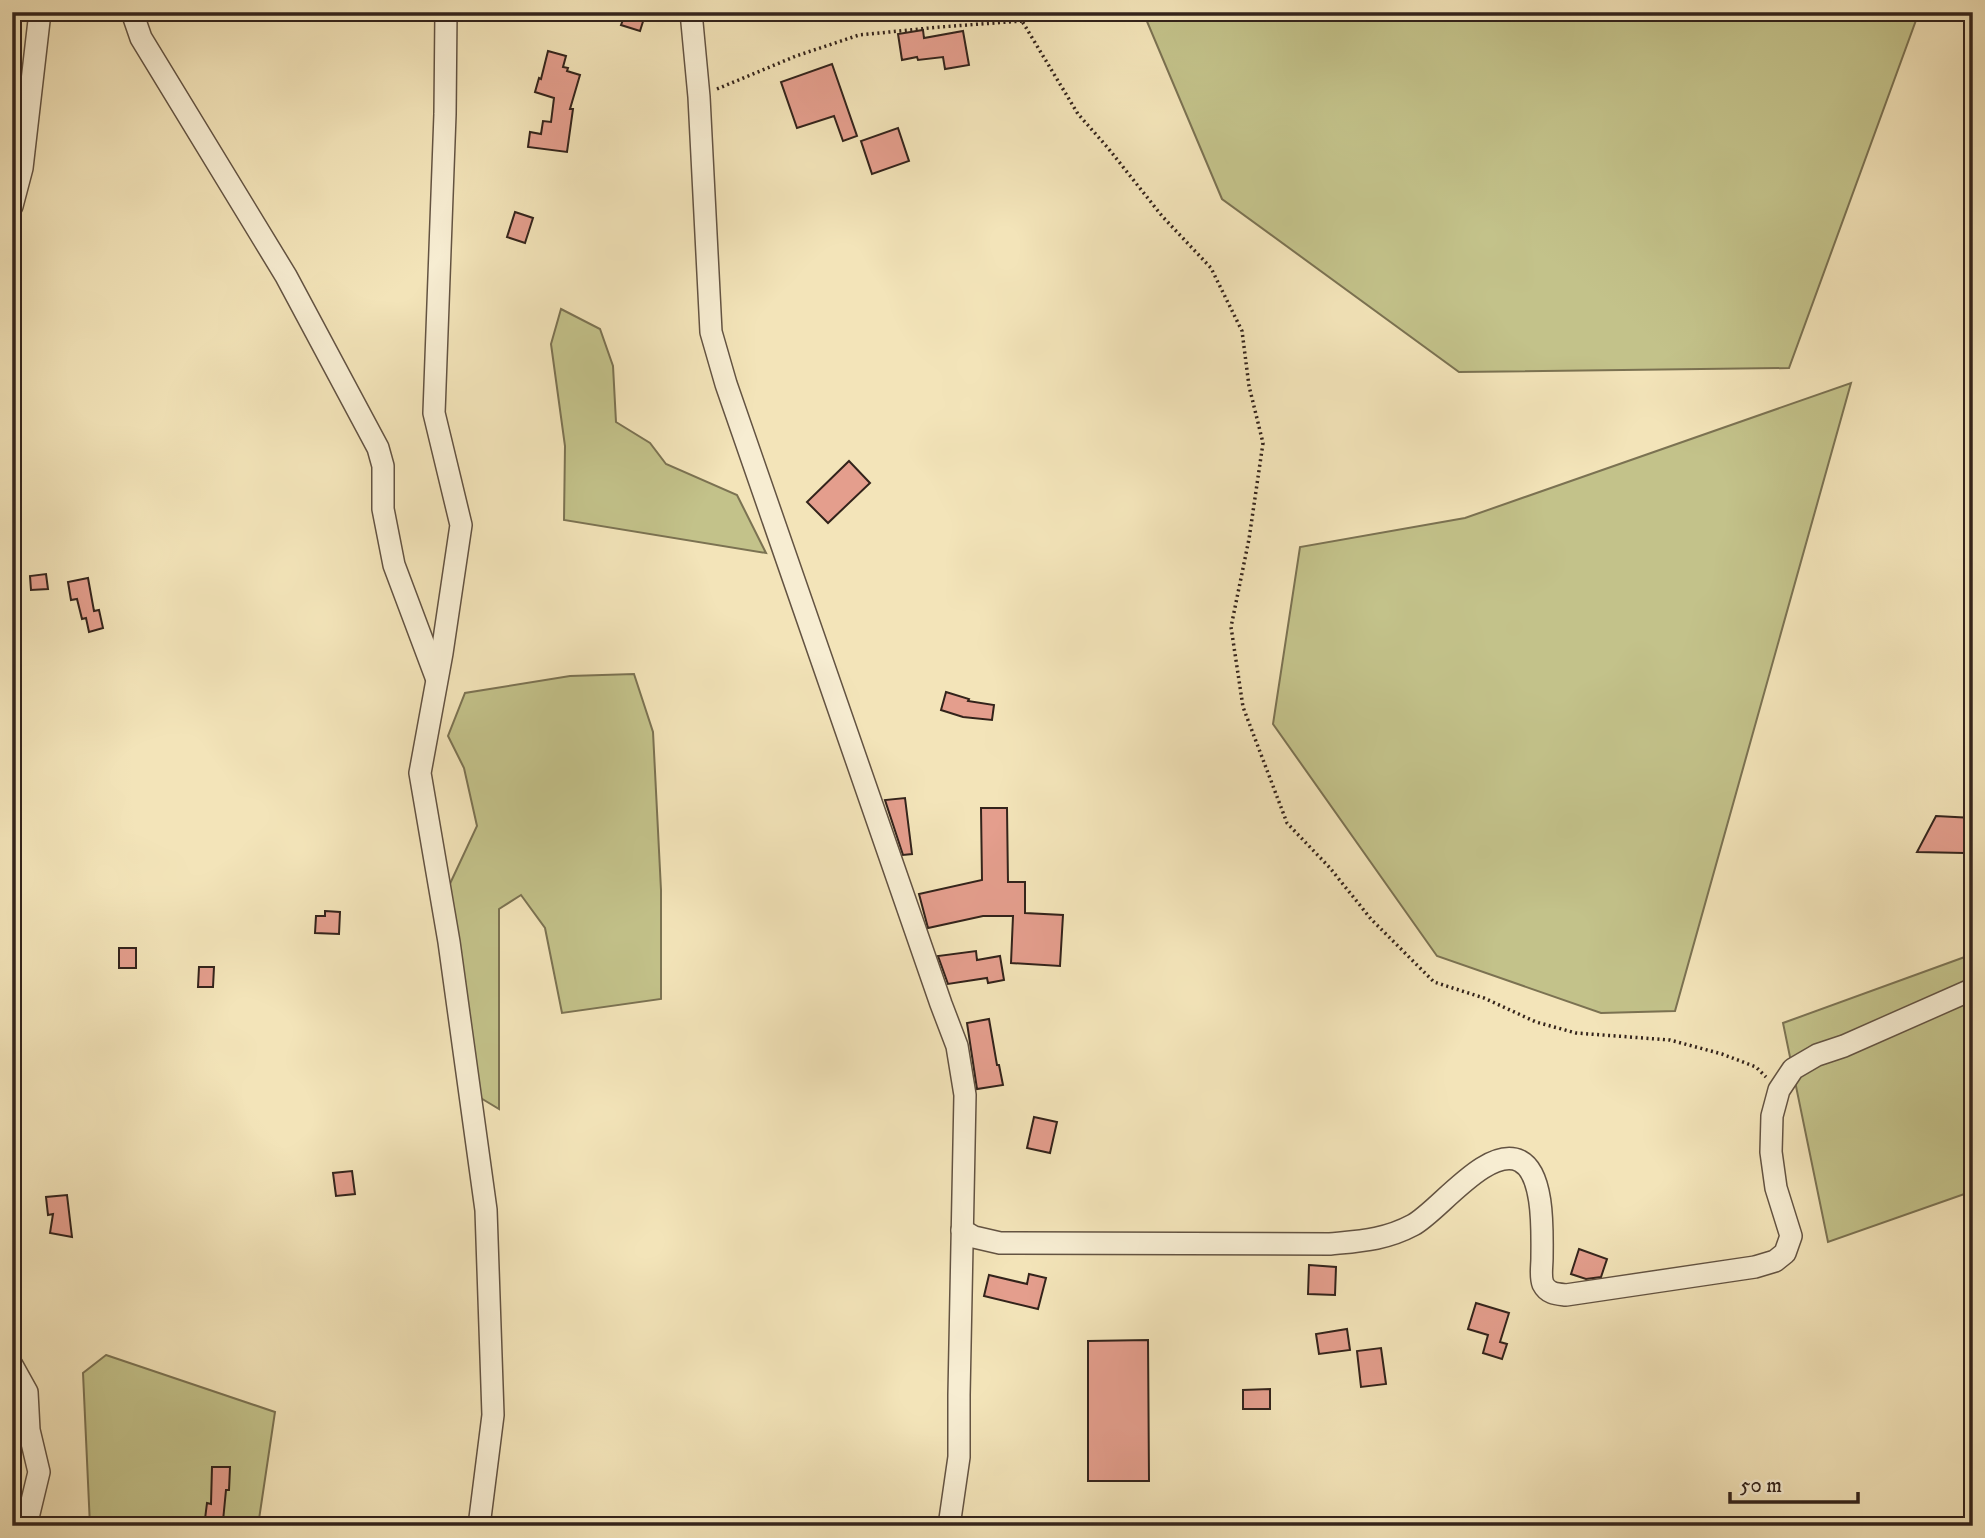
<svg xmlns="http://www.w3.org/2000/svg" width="1985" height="1538" font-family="'IM FELL DW Pica',serif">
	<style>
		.green { fill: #c3c28a; stroke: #7b7252; stroke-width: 2 }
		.building { fill: #e49e8d; stroke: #33231b; stroke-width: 2 }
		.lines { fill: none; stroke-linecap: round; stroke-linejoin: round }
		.minor-casing { stroke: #635342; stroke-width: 24 }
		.path { stroke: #33231b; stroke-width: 3.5; stroke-dasharray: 2 3.5; stroke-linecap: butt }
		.minor { stroke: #f7edd2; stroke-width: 21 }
	</style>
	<rect width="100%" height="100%" fill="#f3e4b9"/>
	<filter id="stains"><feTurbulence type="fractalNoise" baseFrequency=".00286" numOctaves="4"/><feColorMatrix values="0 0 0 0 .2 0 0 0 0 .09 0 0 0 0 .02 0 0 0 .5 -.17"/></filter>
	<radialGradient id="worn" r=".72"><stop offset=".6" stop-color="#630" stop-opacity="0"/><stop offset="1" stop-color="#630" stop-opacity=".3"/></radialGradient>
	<g class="green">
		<path d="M1143 12H1919L1789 368 1459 372 1222 199Z"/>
		<path d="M561 309 600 329 613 366 616 422 650 443 666 464 737 495 766 553 564 520 565 446 551 344Z"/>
		<path d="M1851 383 1675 1011 1601 1013 1437 956 1273 724 1300 547 1465 518Z"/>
		<path d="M634 674 653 732 661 890V999L562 1013 545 928 521 895 499 909V1109L479 1097 448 888 477 826 464 768 448 736 465 693 570 676Z"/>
		<path d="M1973 954V1191L1828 1242 1783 1023Z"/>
		<path d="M106 1355 275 1412 258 1526H90L83 1373Z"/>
	</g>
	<g class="building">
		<path d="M626 12H646L640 31 621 25Z"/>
		<path d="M923 30 924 38 963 31 969 65 945 69 943 57 918 60 917 57 902 60 898 34Z"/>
		<path d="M548 51 566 56 563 67 568 68 567 71 580 75 570 109H573L567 152 528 147 530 132 541 134 543 121 551 122 554 98 535 92 539 78 541 79Z"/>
		<path d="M832 64 857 136 843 141 834 116 797 128 781 82Z"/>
		<path d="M898 128 909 161 872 174 861 141Z"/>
		<path d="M515 212 533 218 525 243 507 237Z"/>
		<path d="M849 461 870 483 828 523 807 502Z"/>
		<path d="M46 574 48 589 31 590 30 576Z"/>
		<path d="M88 578 94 611 99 610 103 628 89 632 86 618 82 619 77 599 71 600 68 582Z"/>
		<path d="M946 692 969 699 968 701 994 705 992 720 963 717 941 710Z"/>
		<path d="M905 798 912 854 903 855 885 800Z"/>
		<path d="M981 808H1007L1008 882H1025V913L1063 915 1060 966 1011 963 1013 916H983L928 928 919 894 982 880Z"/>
		<path d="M1936 816 1973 818V826L1964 853 1917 852Z"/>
		<path d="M325 911 340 912 339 934 315 933 316 916H325Z"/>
		<rect x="119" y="948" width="17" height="20"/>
		<path d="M976 951 977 960 1000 956 1004 980 988 983 987 978 948 984 938 956Z"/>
		<path d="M199 967H214L213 987H198Z"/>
		<path d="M989 1019 997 1065H999L1003 1085 977 1089 967 1023Z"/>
		<path d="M1034 1117 1057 1122 1050 1153 1027 1148Z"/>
		<path d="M352 1171 355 1194 336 1196 333 1173Z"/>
		<path d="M67 1195 72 1237 50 1233 53 1214 48 1215 46 1197Z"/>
		<path d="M1579 1249 1607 1259 1601 1277 1586 1279 1571 1274Z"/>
		<path d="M1309 1265 1336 1267 1335 1295 1308 1294Z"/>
		<path d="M1029 1274 1046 1278 1038 1309 984 1296 989 1275 1027 1284Z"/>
		<path d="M1476 1303 1509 1313 1500 1342 1507 1344 1502 1359 1483 1353 1488 1335 1468 1329Z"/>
		<path d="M1347 1329 1350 1350 1319 1354 1316 1334Z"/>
		<path d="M1148 1340 1149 1481H1088V1341Z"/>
		<path d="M1381 1348 1386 1384 1361 1387 1357 1351Z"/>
		<path d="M1270 1389V1409H1243V1390Z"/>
		<path d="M212 1467H230L229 1490H226L223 1521 205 1519 207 1503 211 1504Z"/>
	</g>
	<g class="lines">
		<defs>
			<g id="minor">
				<path d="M132 12 141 38 286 276 378 448 383 466V509L394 565 436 677"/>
				<path d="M446 12 445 114 434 413 461 525 442 653 420 773 449 942 486 1210 493 1415 479 1526"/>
				<path d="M691 12 699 97 711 332 726 384 941 1004 957 1046 965 1095 959 1395V1457L949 1526"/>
				<path d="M12 206 22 168 40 12"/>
				<path d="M962 1230 974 1237 1000 1243 1330 1244C1360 1241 1385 1240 1413 1225 1438 1212 1487 1145 1520 1161 1545 1174 1542 1234 1542 1258 1542 1266 1540 1277 1543 1284 1548 1294 1557 1294 1566 1295L1755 1267 1775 1261 1785 1253 1791 1236 1776 1188 1771 1152 1772 1116 1779 1090 1793 1069 1817 1055 1844 1046 1973 989"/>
				<path d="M12 1365 27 1392 29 1430 39 1472 26 1526"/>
			</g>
		</defs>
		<use href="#minor" class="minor-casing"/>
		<g class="path">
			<path d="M1019 12 1022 21 1078 114 1108 148 1162 216 1211 268 1242 331 1249 386 1263 443 1249 539 1231 627 1243 707 1287 823 1330 868 1371 919 1434 982 1484 998 1536 1022 1576 1033 1670 1040 1722 1054 1756 1067 1766 1077"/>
			<path d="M717 89 796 56 859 35 940 27 1022 21"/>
		</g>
		<use href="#minor" class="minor"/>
	</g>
	<rect width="1985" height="1538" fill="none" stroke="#f3e4b9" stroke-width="42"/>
	<rect x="14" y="14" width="1957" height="1510" fill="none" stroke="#33231b" stroke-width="3.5"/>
	<rect x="21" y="21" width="1943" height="1496" fill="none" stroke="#33231b" stroke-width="2"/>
	<path d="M1730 1492v10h128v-10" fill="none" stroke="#33231b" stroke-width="3.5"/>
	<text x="1740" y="1492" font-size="21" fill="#33231b" stroke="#f7edd2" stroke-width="5" paint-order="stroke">50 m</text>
	<rect width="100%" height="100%" filter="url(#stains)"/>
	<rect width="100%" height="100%" fill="url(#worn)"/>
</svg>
